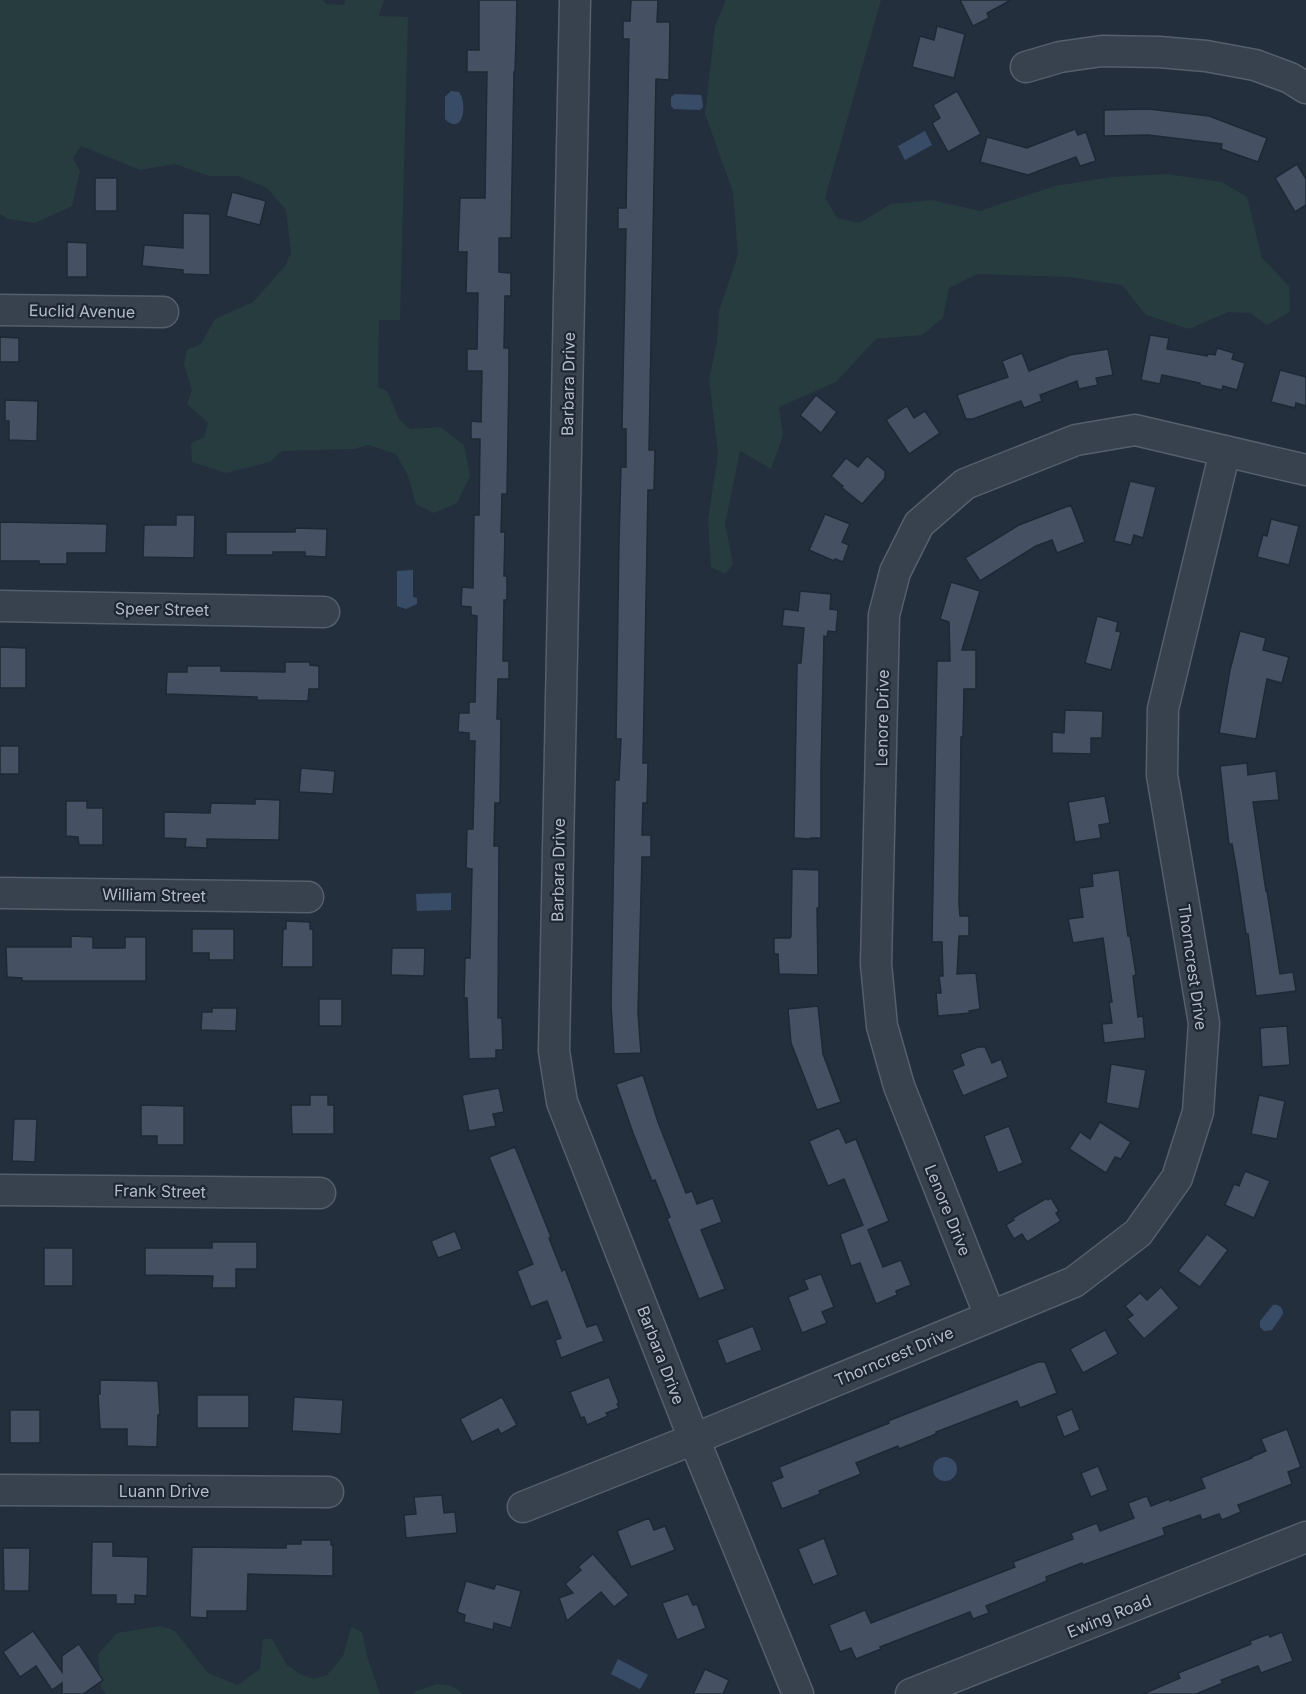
<svg xmlns="http://www.w3.org/2000/svg" width="1306" height="1694" font-family="Inter,sans-serif">
	<style>
		.green { fill: #263c3f }
		.water { fill: #394c67 }
		.building { fill: #455162; stroke: #1f2835; stroke-width: 1.5 }
		.lines { fill: none; stroke-linecap: round; stroke-linejoin: round }
		.minor-casing { stroke: #565f6c; stroke-width: 33 }
		.minor { stroke: #38414e; stroke-width: 30 }
		.labels { text-anchor: middle; dominant-baseline: central; stroke-width: 4.5; stroke-linejoin: round; paint-order: stroke }
		.street-label { font-size: 16px; fill: #b4bcc9; stroke: #1d2633 }
	</style>
	<rect width="100%" height="100%" fill="#242f3e"/>
	<g class="green">
		<path d="M0 0H323L326 4 344 5 345 0H384L379 16 408 17 400 320H379L378 387 387 391 399 419 410 429 440 427 464 445 470 476 457 503 434 513 416 504 408 476 396 454 368 445 354 449 282 451 270 462 226 473 192 462 191 443 204 437 208 423 187 404 192 390 184 365 187 350 201 344 215 319 253 302 285 266 291 253 286 210 267 188 238 176H209L175 164 140 170 81 146 73 158 80 171 72 206 35 223 8 219 0 214Z"/>
		<path d="M726 0H881L825 198 837 218 859 223 891 204 932 200 980 211 1055 186 1112 177 1166 174 1222 182 1247 197 1262 258 1289 286 1290 312 1267 325 1250 313 1228 312 1189 329 1146 315 1122 285 1069 277 977 274 949 288 943 318 922 335 876 339 836 382 779 407 783 436 771 469 740 451 725 524 733 564 725 574 711 567 708 520 718 453 709 379 717 342 719 311 738 255 733 192 705 114 715 26Z"/>
		<path d="M161 1626 175 1631 208 1673 238 1685 260 1669 263 1639H272L287 1665 300 1674 314 1679 327 1675 343 1656 351 1627 362 1632 367 1656 380 1694H106L101 1687 98 1654 117 1633Z"/>
		<path d="M437 1684 452 1686 463 1694H413L416 1691Z"/>
	</g>
	<g class="water">
		<path d="M451 91 459 92C468 104 463 137 445 119V97Z"/>
		<path d="M675 94 701 95 702 98 703 107 700 110 674 109 671 106V97Z"/>
		<path d="M925 131 932 145 905 160 898 146Z"/>
		<path d="M413 570V597L417 598V604L406 609 397 606V571Z"/>
		<path d="M451 893V910L417 911 416 894Z"/>
		<path d="M1273 1305C1279 1304 1283 1308 1283 1314L1272 1330 1264 1331 1260 1327V1321Z"/>
		<circle cx="945" cy="1469" r="12"/>
		<path d="M618 1659 648 1675 640 1689 611 1674Z"/>
	</g>
	<g class="building">
		<path d="M479 0H517L516 41 515 72H514L511 238H499V272L511 273V296H505L504 348H509V372L507 494H502L501 532H505L504 576H507V600H504L503 661H509V679H498L497 719H501L500 803H495L494 846H499L498 1018H502L503 1050H496V1058L469 1059 467 998H464L465 958H470L472 869 466 868 467 829H473L475 741H469V733L458 732 459 713H469V702H475L477 616 471 615V607L461 606 462 587 473 588 474 515H479L480 439H471V421L481 422 482 371H467V349H477L478 293H466L467 252H458L460 198H485L487 72H467V50H479Z"/>
		<path d="M631 0H658L657 22H670L669 80 656 79 655 128 649 450H655L654 490H648L643 763H648L647 803H643L642 835H651V857H642L638 1013 641 1053 614 1054 611 1005 615 780H619L621 739H616L619 541 621 467H626V429H622L626 229H618V208H626L629 39H623V21H630Z"/>
		<path d="M960 0H1011L987 13 989 18 973 26Z"/>
		<path d="M937 26 965 34 954 78 912 67 920 36 934 40Z"/>
		<path d="M957 91 981 134 948 152 932 123 940 118 933 105Z"/>
		<path d="M1149 109 1209 116 1267 138 1258 162 1221 149 1222 144 1148 135 1104 136V110Z"/>
		<path d="M1075 129 1078 135 1086 132 1096 161 1080 166 1076 157 1028 175 980 162 987 137 1027 148Z"/>
		<path d="M1297 164 1306 179V205L1295 212 1275 178Z"/>
		<rect x="95" y="178" width="22" height="33"/>
		<path d="M232 192 266 201 260 225 226 216Z"/>
		<path d="M183 213 210 214V275L183 274V270L142 266 144 245 183 248Z"/>
		<path d="M67 242 87 243V277H67Z"/>
		<path d="M1150 335 1169 338 1167 349 1207 356 1208 354 1215 355 1217 348 1234 353 1232 359 1245 363 1237 390 1223 386 1222 390 1200 385V383L1162 375 1160 384 1141 380Z"/>
		<path d="M0 337 19 338V362H0Z"/>
		<path d="M1108 349 1113 375 1096 378 1098 385 1079 389 1077 381 1040 395 1042 401 1024 408 1021 401 973 419H966L957 395 1008 377 1002 361 1022 353 1029 371 1070 355Z"/>
		<path d="M1280 370 1306 377V406L1296 403 1295 408 1271 402Z"/>
		<path d="M816 395 837 412 821 433 800 415Z"/>
		<path d="M5 400 38 401 37 441 9 440V421H5Z"/>
		<path d="M907 406 914 418 925 411 940 433 909 454 886 420Z"/>
		<path d="M867 456 885 471V478L862 504 841 487 843 486 831 476 846 458 858 467Z"/>
		<path d="M1130 481 1156 487 1143 538 1134 535 1131 545 1114 541Z"/>
		<path d="M1071 505 1085 542 1057 553 1052 540 1036 546 980 581 965 558 1019 525Z"/>
		<path d="M825 514 850 524 842 542 849 545 843 562 835 559 834 561 809 550Z"/>
		<path d="M176 515H195L194 558 143 557 144 525H176Z"/>
		<path d="M1271 519 1299 526 1289 565 1257 557 1263 535 1267 536Z"/>
		<path d="M0 522 107 524 106 553H67V564H39V561H0Z"/>
		<path d="M295 528 327 529 326 557 305 556V552H273V555H226V532H295Z"/>
		<path d="M951 582 980 591 962 650H976V689H964L963 737H961L959 903 960 916H969V936H959L957 974 976 973 980 1009 969 1011 970 1013 938 1016 936 993H941L939 976H943L942 942H932L937 661H950L949 622 940 619Z"/>
		<path d="M800 591 831 594 830 609 838 610 836 632 828 631 827 637 824 636 821 770V838H811V839L794 838 797 663H801L804 628 782 626 784 609 798 611Z"/>
		<path d="M1097 616 1118 622 1116 631 1121 632 1111 670 1085 663Z"/>
		<path d="M1240 631 1266 638 1263 650 1289 657 1282 683 1267 679 1256 739 1219 733 1230 670Z"/>
		<path d="M0 647 26 648V688H0Z"/>
		<path d="M285 662H310V665L319 666V689H309L308 701 257 700V697L166 694 167 672H187V666H221V671L285 672Z"/>
		<path d="M1065 710 1103 711 1102 738H1091V754L1052 753V732L1064 733Z"/>
		<rect x="0" y="746" width="19" height="28"/>
		<path d="M1247 763 1248 775 1276 771 1279 800 1253 802 1266 891H1267L1280 974 1293 972 1296 991 1256 996 1248 934H1246L1237 872 1232 844H1229L1220 766Z"/>
		<path d="M301 768 335 771 333 794 299 792Z"/>
		<path d="M1105 796 1110 823 1099 825 1101 838 1075 842 1068 802Z"/>
		<path d="M255 799 280 800 279 840 207 839V848L185 847 186 839 164 838V812L210 813 211 803 255 804Z"/>
		<path d="M66 801H87V808H103V845H79L78 837 66 836Z"/>
		<path d="M792 869 819 870V908H817L818 975 779 974 778 954H774V938H790L791 936Z"/>
		<path d="M1119 870 1128 936H1130L1136 975 1133 976 1138 1017 1143 1016 1145 1038 1104 1043 1102 1024 1112 1023 1109 1002H1112L1103 938 1073 943 1068 919 1083 917 1079 888 1093 886 1092 874Z"/>
		<path d="M286 921 310 922V929H313V967H282L283 929H286Z"/>
		<path d="M192 929H234V960H209V953H192Z"/>
		<path d="M71 936 93 937V948H125V937H146V981H22V978L7 977 6 947H71Z"/>
		<path d="M392 948H425L424 976 391 975Z"/>
		<rect x="319" y="999" width="23" height="27"/>
		<path d="M818 1006 823 1054 841 1102 817 1110 791 1043 788 1009Z"/>
		<path d="M212 1008H237L236 1031 201 1030 202 1012H212Z"/>
		<path d="M1287 1026 1290 1065 1262 1067 1260 1028Z"/>
		<path d="M978 1047H985L992 1063 1001 1059 1008 1077 963 1096 952 1070 964 1065 960 1054Z"/>
		<path d="M1111 1064 1146 1070 1139 1109 1106 1103Z"/>
		<path d="M643 1075 658 1122 686 1193 692 1191 697 1204 713 1198 722 1222 701 1230 725 1289 699 1299 667 1219 670 1217 655 1180 652 1181 633 1133 616 1084Z"/>
		<path d="M499 1088 504 1112 493 1114 496 1126 469 1131 462 1095Z"/>
		<path d="M310 1095H328V1105H334V1134H292L291 1105H310Z"/>
		<path d="M1259 1095 1285 1101 1277 1139 1251 1134Z"/>
		<path d="M141 1105 184 1106V1145H157V1136H141Z"/>
		<path d="M14 1119H37L35 1162 12 1161Z"/>
		<path d="M1100 1122 1131 1142 1121 1159 1115 1157 1106 1173 1069 1149 1080 1132 1090 1139Z"/>
		<path d="M1009 1126 1023 1163 998 1173 984 1136Z"/>
		<path d="M839 1128 846 1143 856 1139 889 1221 868 1230 883 1267 901 1260 911 1285 896 1291 897 1295 876 1304 860 1263 851 1266 840 1234 863 1225 844 1179 828 1186 809 1141Z"/>
		<path d="M515 1147 551 1237 549 1238 562 1271 565 1269 587 1327 597 1324 604 1341 561 1358 555 1340 561 1338 547 1301 531 1307 517 1271 533 1264 489 1157Z"/>
		<path d="M1245 1171 1270 1181 1254 1218 1225 1205 1234 1184 1239 1186Z"/>
		<path d="M1047 1198 1048 1200 1051 1198 1059 1211 1056 1213 1061 1221 1027 1242 1022 1234 1014 1239 1006 1225 1014 1220 1013 1218Z"/>
		<path d="M455 1231 462 1249 438 1258 431 1241Z"/>
		<path d="M1207 1234 1228 1250 1200 1287 1178 1271Z"/>
		<path d="M212 1242H257V1269H236V1288H212L213 1276 145 1275V1248H212Z"/>
		<rect x="44" y="1248" width="29" height="38"/>
		<path d="M821 1274 834 1307 822 1312 827 1323 802 1333 788 1297 808 1289 804 1280Z"/>
		<path d="M1161 1287 1179 1308 1144 1339 1127 1319 1133 1315 1125 1306 1140 1293 1147 1300Z"/>
		<path d="M753 1326 762 1350 726 1364 717 1340Z"/>
		<path d="M1105 1330 1118 1354 1083 1373 1070 1349Z"/>
		<path d="M1038 1362H1045L1057 1393 1020 1408 1017 1401 936 1432V1434L899 1449 898 1446 856 1463 861 1474 819 1491 820 1494 782 1509 771 1482 783 1477 779 1467 889 1423 888 1421Z"/>
		<path d="M609 1377 619 1403 617 1404 619 1408 606 1413 608 1416 587 1425 584 1417 581 1418 570 1392Z"/>
		<path d="M100 1380 158 1381 160 1415H158L157 1447 127 1446V1429H100L98 1394H100Z"/>
		<rect x="197" y="1395" width="52" height="33"/>
		<path d="M294 1397 343 1400 341 1434 292 1431Z"/>
		<path d="M502 1397 517 1425 501 1434 498 1429 472 1442 460 1419Z"/>
		<path d="M1072 1409 1080 1430 1064 1437 1056 1416Z"/>
		<rect x="10" y="1410" width="30" height="33"/>
		<path d="M1287 1429 1301 1467 1288 1472 1292 1484 1238 1505 1241 1512 1222 1520 1219 1514 1202 1520 1200 1515 1163 1528 1165 1535 1083 1565 1082 1563 1046 1577 1047 1581 986 1606 989 1613 973 1619 970 1612 880 1647 881 1649 856 1659 851 1648 840 1652 829 1625 865 1610 871 1623 1015 1567 1013 1562 1073 1539 1071 1533 1097 1523 1100 1531 1134 1518 1128 1503 1147 1496 1151 1506 1169 1499 1170 1501 1205 1488 1201 1478 1252 1458 1251 1457 1266 1451 1261 1439Z"/>
		<path d="M1098 1466 1108 1490 1091 1497 1081 1473Z"/>
		<path d="M442 1495 444 1513 455 1512 457 1533 406 1538 404 1515 416 1514 414 1497Z"/>
		<path d="M649 1518 654 1530 665 1526 675 1550 631 1567 617 1531Z"/>
		<path d="M824 1538 838 1575 813 1585 798 1549Z"/>
		<path d="M301 1540H331V1545H333V1576L248 1574 247 1611H207V1618L190 1617 192 1547 286 1548V1544H301Z"/>
		<path d="M92 1542H113V1556L148 1557 147 1596 135 1595V1604H116V1595H91Z"/>
		<path d="M3 1548H30L29 1591H4Z"/>
		<path d="M593 1554 614 1578 616 1577 615 1579 629 1595 614 1607 601 1592 567 1621 559 1598 573 1593 565 1584 581 1570 578 1567Z"/>
		<path d="M466 1581 494 1589 496 1584 521 1591 511 1628 494 1623 493 1630 464 1622 465 1615 457 1612Z"/>
		<path d="M688 1594 693 1605 697 1604 706 1628 677 1640 662 1603Z"/>
		<path d="M33 1631 62 1672V1656L79 1644 103 1680 83 1694H62V1683L52 1690 36 1666 20 1677 3 1652Z"/>
		<path d="M1282 1632 1293 1661 1261 1673 1258 1666 1221 1680 1223 1683 1196 1694H1143L1180 1678 1178 1673 1251 1644 1250 1641 1269 1634 1270 1637Z"/>
		<path d="M705 1669 729 1680 723 1694H693Z"/>
	</g>
	<g class="lines">
		<defs>
			<g id="minor">
				<path d="M575 0 554 1051 562 1102 694 1439 798 1694"/>
				<path d="M1026 67 1060 57 1102 51 1159 52 1206 56 1255 65 1290 78 1306 88"/>
				<path d="M0 310 163 312"/>
				<path d="M0 606 324 612"/>
				<path d="M0 893 308 897"/>
				<path d="M0 1190 320 1193"/>
				<path d="M990 1316 899 1086 882 1026 876 964 884 615 895 572 919 524 965 484 1076 440 1135 430 1306 470"/>
				<path d="M0 1490 328 1492"/>
				<path d="M523 1507 694 1439 1074 1282 1138 1233 1177 1178 1198 1112 1204 1023 1162 775 1163 709 1225 451"/>
				<path d="M911 1694 1306 1537"/>
			</g>
		</defs>
		<use href="#minor" class="minor-casing"/>
		<use href="#minor" class="minor"/>
	</g>
	<g class="labels">
		<g class="street-label">
			<text transform="translate(82 311) rotate(1)">Euclid Avenue</text>
			<text transform="translate(568 384) rotate(-89)">Barbara Drive</text>
			<text transform="translate(162 609) rotate(1)">Speer Street</text>
			<text transform="translate(882 718) rotate(-89)">Lenore Drive</text>
			<text transform="translate(558 870) rotate(-89)">Barbara Drive</text>
			<text transform="translate(154 895) rotate(1)">William Street</text>
			<text transform="translate(1193 967) rotate(82)">Thorncrest Drive</text>
			<text transform="translate(160 1191) rotate(1)">Frank Street</text>
			<text transform="translate(948 1210) rotate(68)">Lenore Drive</text>
			<text transform="translate(661 1355) rotate(69)">Barbara Drive</text>
			<text transform="translate(894 1356) rotate(-23)">Thorncrest Drive</text>
			<text x="164" y="1491">Luann Drive</text>
			<text transform="translate(1109 1616) rotate(-22)">Ewing Road</text>
		</g>
	</g>
</svg>
